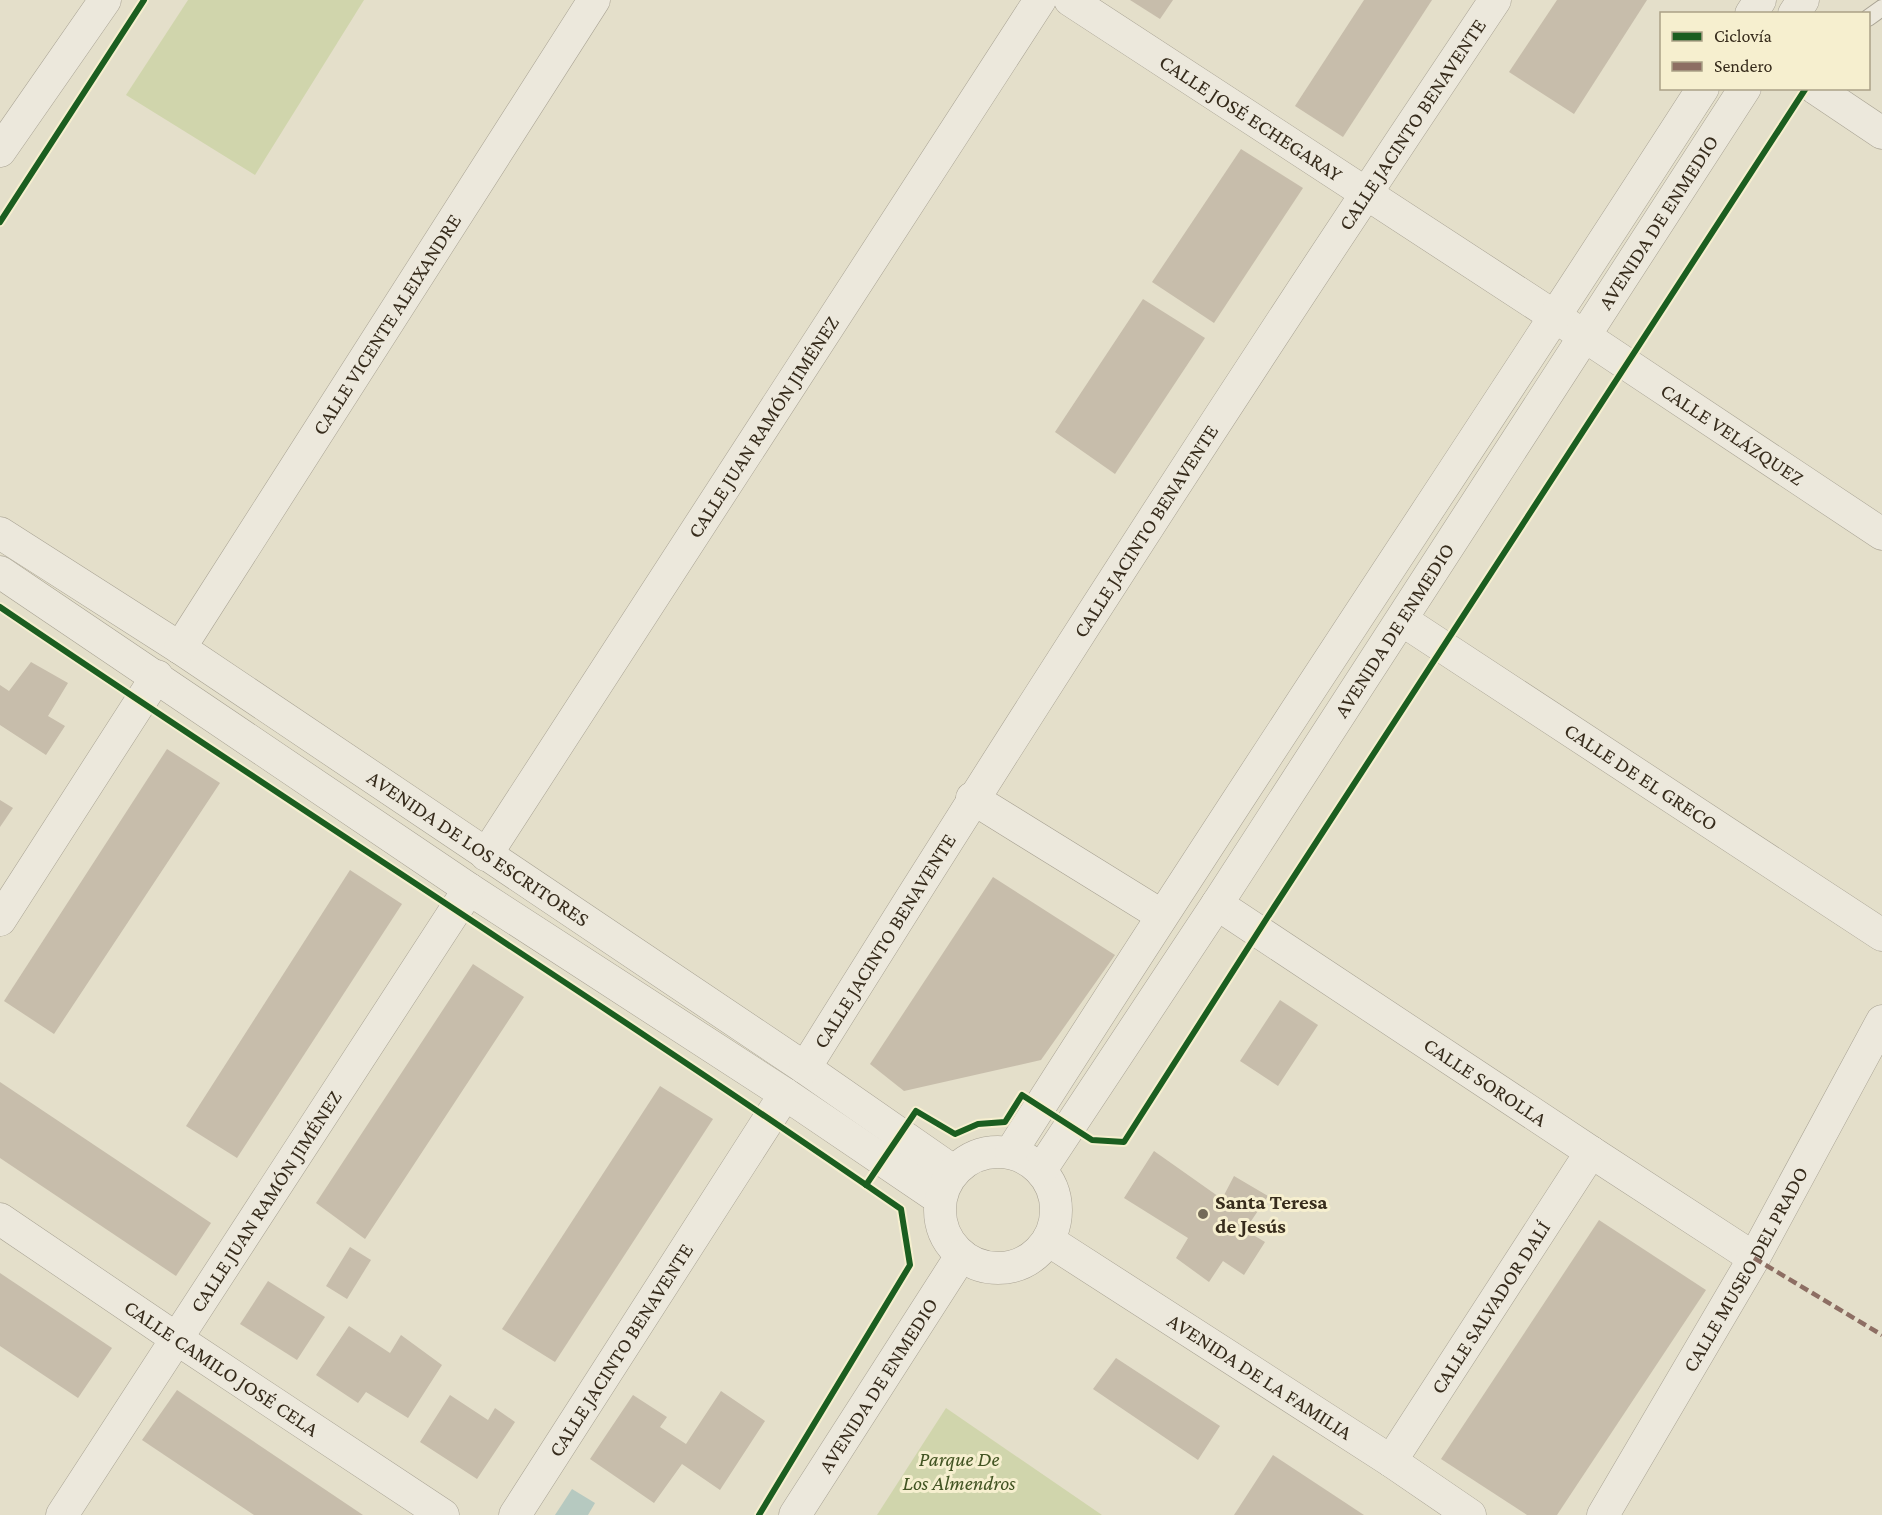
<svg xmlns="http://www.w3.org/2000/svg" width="1882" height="1515" font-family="'Crimson Pro',serif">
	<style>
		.green { fill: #d0d5ac }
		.water { fill: #b6c9c0 }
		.building { fill: #c7bdab }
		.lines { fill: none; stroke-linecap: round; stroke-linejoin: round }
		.lane-casing { stroke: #a9a394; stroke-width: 18 }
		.street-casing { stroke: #a9a394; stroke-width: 33 }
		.lane { stroke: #ece8dc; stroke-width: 16 }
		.street { stroke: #ece8dc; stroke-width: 32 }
		.quiet { stroke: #8d6e63; stroke-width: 4.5; stroke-dasharray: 9 4.5; stroke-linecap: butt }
		.cycleway-casing { stroke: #f6efcf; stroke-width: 10 }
		.cycleway { stroke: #1b5e20; stroke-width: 6 }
		.poi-dot { fill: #746b59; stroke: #f6efcf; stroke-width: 2 }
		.labels { text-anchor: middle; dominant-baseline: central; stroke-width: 6; stroke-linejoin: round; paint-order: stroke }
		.street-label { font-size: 21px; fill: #372c1c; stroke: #f6efcf }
		.poi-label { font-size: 21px; font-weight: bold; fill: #372c1c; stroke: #f6efcf; text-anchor: start }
		.park-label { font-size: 21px; font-style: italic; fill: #425422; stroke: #f6efcf }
	</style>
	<rect width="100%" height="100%" fill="#e4dfca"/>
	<g class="green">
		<path d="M188 0H364L255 175 126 95Z"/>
		<path d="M946 1408 1102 1515H877Z"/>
	</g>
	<path class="water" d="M572 1489 595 1503 588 1515H555Z"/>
	<g class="building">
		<path d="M1130 0H1173L1160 19Z"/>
		<path d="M1364 0H1432L1343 137 1295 106Z"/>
		<path d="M1557 0H1647L1574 114 1509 72Z"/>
		<path d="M1241 149 1303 188 1214 323 1152 282Z"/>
		<path d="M1143 299 1205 338 1115 474 1055 432Z"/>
		<path d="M31 662 68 683 48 716 65 726 46 755 0 725V685L9 691Z"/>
		<path d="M167 749 220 783 54 1034 4 1001Z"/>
		<path d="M0 800 13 808 0 827Z"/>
		<path d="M350 870 402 904 237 1158 186 1126Z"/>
		<path d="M993 877 1115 955 1041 1060 904 1091 870 1064Z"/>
		<path d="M473 964 524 997 365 1239 316 1203Z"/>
		<path d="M1280 1000 1318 1025 1278 1086 1240 1061Z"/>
		<path d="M0 1082 211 1223 176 1276 0 1158Z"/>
		<path d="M660 1086 713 1119 555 1362 502 1329Z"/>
		<path d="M1154 1151 1222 1199 1234 1176 1268 1196 1245 1230 1265 1242 1244 1275 1223 1261 1209 1282 1176 1258 1188 1238 1124 1198Z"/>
		<path d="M1599 1220 1706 1290 1557 1515H1527L1441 1459Z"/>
		<path d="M350 1247 371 1260 347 1299 326 1286Z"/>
		<path d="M0 1273 112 1348 78 1398 0 1346Z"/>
		<path d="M268 1281 325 1317 297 1360 240 1324Z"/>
		<path d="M349 1326 390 1353 401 1335 442 1365 408 1418 366 1392 358 1403 316 1375Z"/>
		<path d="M1116 1358 1220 1426 1198 1460 1093 1389Z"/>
		<path d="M177 1390 363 1515H254L142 1440Z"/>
		<path d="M721 1391 765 1421 720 1490 682 1464 654 1503 590 1459 633 1395 667 1417 660 1427 686 1444Z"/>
		<path d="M450 1395 488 1420 495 1408 515 1422 477 1479 420 1442Z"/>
		<path d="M1273 1455 1364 1515H1234Z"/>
	</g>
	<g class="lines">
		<defs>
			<path id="lane" d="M1868 18 1882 8"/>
			<g id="street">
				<path id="s1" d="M1070 0 1583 335 1882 534"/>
				<path d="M1751 14 1760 0"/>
				<path d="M1794 14 1803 0"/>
				<path d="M1815 88 1882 133"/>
				<path d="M0 151 105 0"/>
				<path id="s2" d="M0 533 180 648 805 1068 953 1171"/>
				<path d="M0 572 469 889 785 1094 940 1199"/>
				<path id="s3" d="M1402 620 1882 935"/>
				<path id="s4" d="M180 648 594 0"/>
				<path d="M972 798 1161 915"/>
				<path id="s5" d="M486 855 1040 0"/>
				<path id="s6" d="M1217 904 1591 1152 1754 1258"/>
				<path d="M0 920 157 676"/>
				<path id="s7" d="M805 1068C1029 708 1259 352 1495 0"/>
				<circle cx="998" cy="1210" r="58"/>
				<path d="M1011 1152C1237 795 1474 444 1703 88"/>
				<path id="s8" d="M1041 1170 1217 904 1745 88"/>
				<path id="s9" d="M0 1219 177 1339 443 1515"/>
				<path id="s10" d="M1048 1240 1391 1461 1470 1515"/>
				<path id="s11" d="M1391 1461 1591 1152"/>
				<path id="s12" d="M62 1515 469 889"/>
				<path id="s13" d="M515 1515 785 1094"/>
				<path id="s14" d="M795 1515 961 1256"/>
				<path id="s15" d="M1603 1515 1754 1258 1882 1021"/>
			</g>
		</defs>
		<use href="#lane" class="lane-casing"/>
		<use href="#street" class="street-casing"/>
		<use href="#lane" class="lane"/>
		<use href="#street" class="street"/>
		<path class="quiet" d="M1754 1258 1882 1335"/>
		<defs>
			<g id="cycleway">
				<path d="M0 222 144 0"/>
				<path d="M0 607C299 810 604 1004 901 1209L910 1265 759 1515"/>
				<path d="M866 1185 916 1111 955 1134 978 1124 1005 1122 1022 1095 1092 1140 1124 1142 1267 918 1806 88"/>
			</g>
		</defs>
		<use href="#cycleway" class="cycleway-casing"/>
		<use href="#cycleway" class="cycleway"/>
	</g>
	<circle class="poi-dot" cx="1203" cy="1214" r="6"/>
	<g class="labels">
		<g class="street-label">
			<text stroke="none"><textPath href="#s1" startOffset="216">CALLE JOSÉ ECHEGARAY</textPath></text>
			<text stroke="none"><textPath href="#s7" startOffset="1122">CALLE JACINTO BENAVENTE</textPath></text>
			<text stroke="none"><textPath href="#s8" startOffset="1131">AVENIDA DE ENMEDIO</textPath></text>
			<text stroke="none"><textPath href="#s4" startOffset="384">CALLE VICENTE ALEIXANDRE</textPath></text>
			<text stroke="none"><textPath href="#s5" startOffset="510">CALLE JUAN RAMÓN JIMÉNEZ</textPath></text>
			<text stroke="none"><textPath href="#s1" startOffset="792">CALLE VELÁZQUEZ</textPath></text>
			<text stroke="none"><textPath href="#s7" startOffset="636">CALLE JACINTO BENAVENTE</textPath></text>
			<text stroke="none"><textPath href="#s8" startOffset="645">AVENIDA DE ENMEDIO</textPath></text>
			<text stroke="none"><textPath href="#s3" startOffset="286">CALLE DE EL GRECO</textPath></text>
			<text stroke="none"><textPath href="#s2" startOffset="573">AVENIDA DE LOS ESCRITORES</textPath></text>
			<text stroke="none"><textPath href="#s7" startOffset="150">CALLE JACINTO BENAVENTE</textPath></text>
			<text stroke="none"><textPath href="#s6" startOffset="322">CALLE SOROLLA</textPath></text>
			<text stroke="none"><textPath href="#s12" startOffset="374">CALLE JUAN RAMÓN JIMÉNEZ</textPath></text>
			<text stroke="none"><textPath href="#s15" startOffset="284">CALLE MUSEO DEL PRADO</textPath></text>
			<text stroke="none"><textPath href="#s11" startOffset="183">CALLE SALVADOR DALÍ</textPath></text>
			<text stroke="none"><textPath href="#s13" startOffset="196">CALLE JACINTO BENAVENTE</textPath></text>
			<text stroke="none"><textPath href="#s9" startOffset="267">CALLE CAMILO JOSÉ CELA</textPath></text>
			<text stroke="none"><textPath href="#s10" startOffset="252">AVENIDA DE LA FAMILIA</textPath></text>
			<text stroke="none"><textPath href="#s14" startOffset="154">AVENIDA DE ENMEDIO</textPath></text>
		</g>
		<g class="poi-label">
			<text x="1215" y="1202">Santa Teresa<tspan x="1215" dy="24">de Jesús</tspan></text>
		</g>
		<g class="park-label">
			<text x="959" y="1459">Parque De<tspan x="959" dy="24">Los Almendros</tspan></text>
		</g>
	</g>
	<rect x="1660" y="12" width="210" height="78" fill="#f6efcf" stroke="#aaa187" stroke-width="1.5"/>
	<rect x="1672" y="32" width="30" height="9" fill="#1b5e20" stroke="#aaa187" stroke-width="1.5"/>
	<text x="1714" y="42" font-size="18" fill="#372c1c">Ciclovía</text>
	<rect x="1672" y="62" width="30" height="9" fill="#8d6e63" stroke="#aaa187" stroke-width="1.5"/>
	<text x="1714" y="72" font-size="18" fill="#372c1c">Sendero</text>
</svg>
